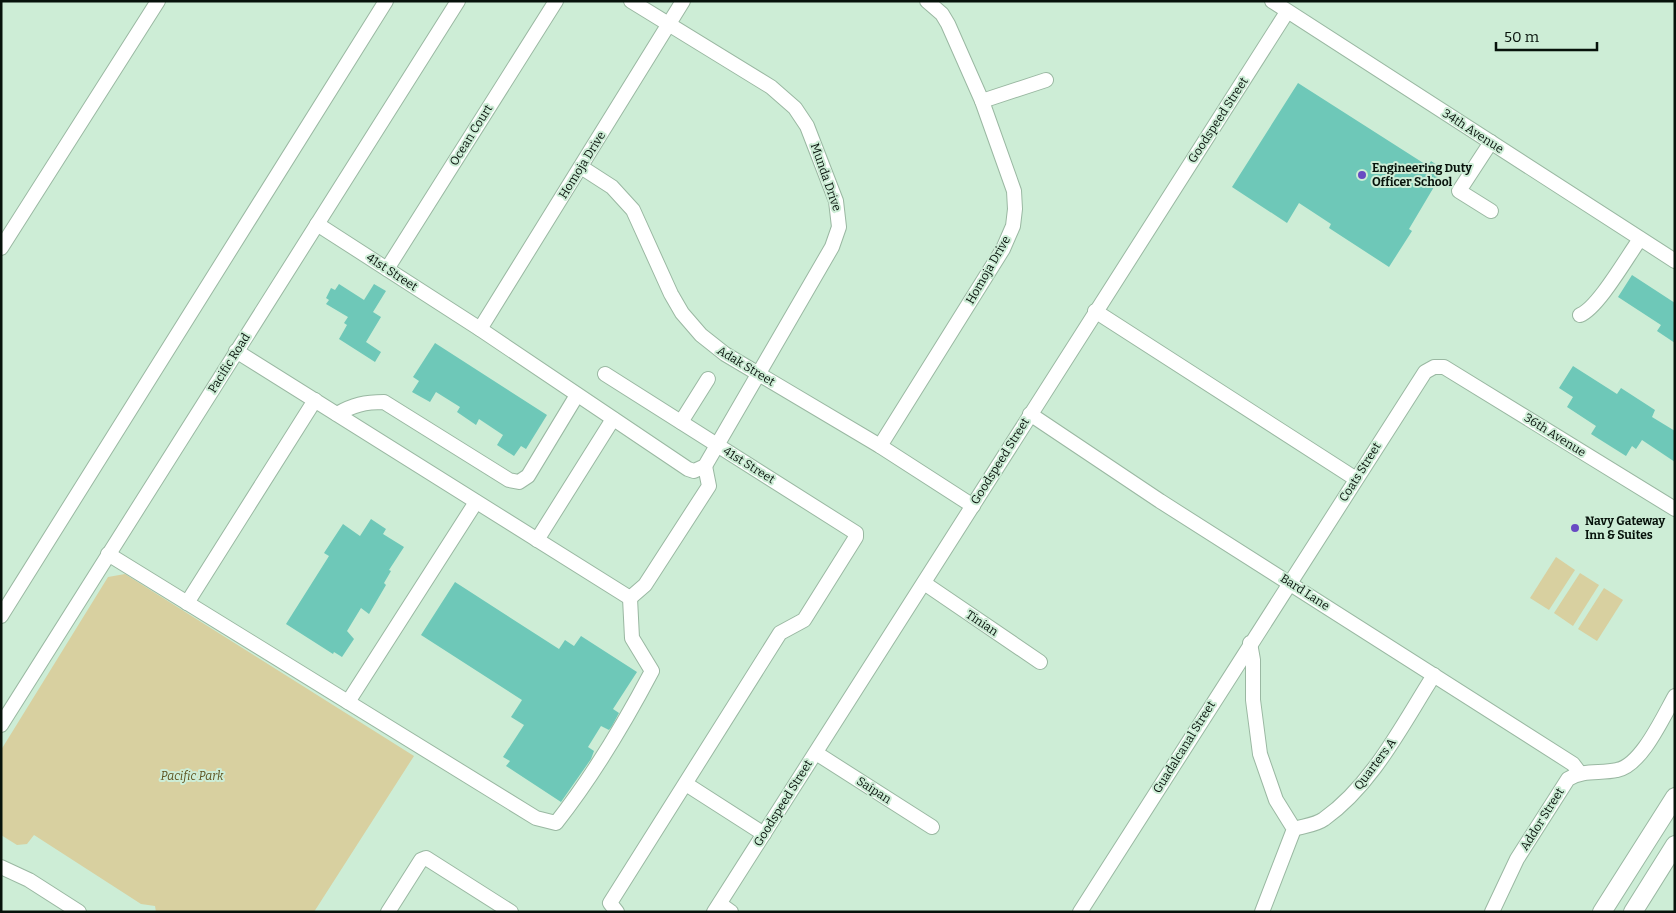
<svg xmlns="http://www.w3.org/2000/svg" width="1676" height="913" font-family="Bitter,serif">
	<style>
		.green { fill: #d8d0a0 }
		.building { fill: #6ec8b8 }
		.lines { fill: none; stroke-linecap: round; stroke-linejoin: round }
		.minor-casing { stroke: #9ab8a2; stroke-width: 16 }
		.major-casing { stroke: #9ab8a2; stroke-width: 20 }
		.minor { stroke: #fff; stroke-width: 14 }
		.major { stroke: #fff; stroke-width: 18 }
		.poi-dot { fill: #684ac3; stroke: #cdedd6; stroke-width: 2 }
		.labels { text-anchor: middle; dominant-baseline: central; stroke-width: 4; stroke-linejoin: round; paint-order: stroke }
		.street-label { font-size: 12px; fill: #07120b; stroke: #cdedd6 }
		.poi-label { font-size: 12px; font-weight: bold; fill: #07120b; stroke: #cdedd6; text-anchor: start }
		.park-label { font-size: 12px; font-style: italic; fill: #5d531f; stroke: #cdedd6 }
	</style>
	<rect width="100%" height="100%" fill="#cdedd6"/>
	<g class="green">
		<path d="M1556 557 1575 570 1549 610 1530 598Z"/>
		<path d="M1580 573 1599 585 1573 626 1554 613Z"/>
		<path d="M125 574 414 756 314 912H156L155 906 141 904 34 835 27 844 17 845 1 835V750L108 577Z"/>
		<path d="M1604 588 1623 600 1597 641 1578 629Z"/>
	</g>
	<g class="building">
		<path d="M1298 83 1428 166 1431 161 1444 170 1409 229 1412 231 1389 267 1329 228 1331 224 1299 203 1287 223 1232 187Z"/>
		<path d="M1632 275 1675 303V343L1657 331 1661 325 1618 297Z"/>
		<path d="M339 284 364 300 374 284 386 291 373 312 381 317 366 342 381 352 375 362 339 339 347 325 344 323 348 317 326 304 329 300 326 298 331 288 335 290Z"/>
		<path d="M435 343 547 415 526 449 521 446 514 456 497 445 503 435 479 419 476 425 457 412 460 407 436 392 430 402 412 392 419 381 413 377Z"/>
		<path d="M1573 366 1617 394 1621 388 1655 410 1652 417 1675 431V462L1642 440 1636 449 1632 446 1626 456 1591 434 1596 426 1567 407 1573 397 1559 388Z"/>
		<path d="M371 519 386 529 383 534 404 547 389 570 391 571 384 583 386 585 369 614 361 608 347 631 354 639 342 657 334 652 333 654 286 624 329 556 324 553 343 524 360 536Z"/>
		<path d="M455 582 559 649 565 640 574 646 581 636 637 672 613 709 619 713 612 726 609 730 601 726 588 747 594 751 591 759 561 802 506 766 510 761 503 757 524 725 511 717 522 700 421 635Z"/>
	</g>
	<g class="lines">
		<defs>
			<g id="minor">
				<path d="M1272 1 1675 261"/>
				<path d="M982 101 1046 80"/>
				<path d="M581 167 612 187 633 210 671 294 682 313 701 335 725 354 880 446 973 506"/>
				<path d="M1491 211 1459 191 1491 142"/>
				<path d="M317 224 480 329 688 469 694 471 705 466 832 247 839 227 836 201 807 126 795 108 771 87 631 1"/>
				<path d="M1 248 158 1"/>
				<path d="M387 269 556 1"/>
				<path d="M1095 311 1356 479"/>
				<path d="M1580 315C1598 308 1627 257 1640 239"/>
				<path d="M480 329 683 1"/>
				<path d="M236 351 630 598 645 585 709 486 705 466"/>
				<path d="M605 374 856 533V537L804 620 780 633 610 903 617 912"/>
				<path d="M337 414C353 405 365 402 384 402L509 480 519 482 528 476 577 395"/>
				<path d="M1030 414 1160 501 1573 764 1579 772"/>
				<path d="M681 422 708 379"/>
				<path d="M880 446 1003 249 1013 226 1015 209 1014 191 982 101 948 24 942 14 927 1"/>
				<path d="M537 540 613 419"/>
				<path d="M108 554 536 818 556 823C593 776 624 724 652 671L632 638 630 598"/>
				<path d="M924 583 1040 662"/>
				<path d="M187 603 315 400"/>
				<path d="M1 616 386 1"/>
				<path d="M1250 643 1253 660V700L1260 754 1276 800 1294 829 1262 912"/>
				<path d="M348 702 476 502"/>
				<path d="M1 725 458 1"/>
				<path d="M816 753 932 827"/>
				<path d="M686 784 764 834"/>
				<path d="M1294 829C1303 826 1316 825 1324 819 1373 784 1402 725 1434 675"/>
				<path d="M1 867 29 880 79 912"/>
				<path d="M720 904 731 912"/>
				<path d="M388 912 421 860 426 858 511 912"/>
				<path d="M714 912 1287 12"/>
				<path d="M1080 912 1425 372 1434 367H1444L1675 509"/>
				<path d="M1492 912 1517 859 1568 779C1584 769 1600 774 1617 770 1641 766 1663 717 1675 696"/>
			</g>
			<g id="major">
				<path d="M1602 912 1675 797"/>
				<path d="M1633 912 1675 845"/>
			</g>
		</defs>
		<use href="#minor" class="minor-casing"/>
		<use href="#major" class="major-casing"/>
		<use href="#minor" class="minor"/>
		<use href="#major" class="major"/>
	</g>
	<g class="poi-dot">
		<circle cx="1362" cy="175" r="5"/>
		<circle cx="1575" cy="528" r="5"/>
	</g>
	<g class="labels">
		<g class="street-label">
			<text transform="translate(1218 120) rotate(-57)">Goodspeed Street</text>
			<text transform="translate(1473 131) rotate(33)">34th Avenue</text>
			<text transform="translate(471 135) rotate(-58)">Ocean Court</text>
			<text transform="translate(582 165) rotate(-58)">Homoja Drive</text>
			<text transform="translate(826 177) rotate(71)">Munda Drive</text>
			<text transform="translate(988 270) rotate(-60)">Homoja Drive</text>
			<text transform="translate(392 272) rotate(33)">41st Street</text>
			<text transform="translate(229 363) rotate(-58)">Pacific Road</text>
			<text transform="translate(746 366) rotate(31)">Adak Street</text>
			<text transform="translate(1555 435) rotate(32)">36th Avenue</text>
			<text transform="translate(1000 461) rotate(-58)">Goodspeed Street</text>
			<text transform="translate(749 465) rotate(32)">41st Street</text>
			<text transform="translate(1360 472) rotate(-58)">Coats Street</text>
			<text transform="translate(1305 592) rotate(33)">Bard Lane</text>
			<text transform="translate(982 623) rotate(34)">Tinian</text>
			<text transform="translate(1184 747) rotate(-58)">Guadalcanal Street</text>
			<text transform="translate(1375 764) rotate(-53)">Quarters A</text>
			<text transform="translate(874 790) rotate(33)">Saipan</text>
			<text transform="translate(783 803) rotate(-58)">Goodspeed Street</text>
			<text transform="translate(1542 819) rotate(-58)">Addor Street</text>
		</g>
		<g class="poi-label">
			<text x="1372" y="168">Engineering Duty<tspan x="1372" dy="14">Officer School</tspan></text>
			<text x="1585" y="521">Navy Gateway<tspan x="1585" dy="14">Inn &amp; Suites</tspan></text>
		</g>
		<g class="park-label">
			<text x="192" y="776">Pacific Park</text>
		</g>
	</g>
	<rect width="1676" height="913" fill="none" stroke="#07120b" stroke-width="5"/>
	<path d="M1496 42v8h101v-8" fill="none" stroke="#07120b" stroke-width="2.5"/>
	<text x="1504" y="42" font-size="15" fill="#07120b" stroke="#cdedd6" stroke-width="4" paint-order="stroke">50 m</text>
</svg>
